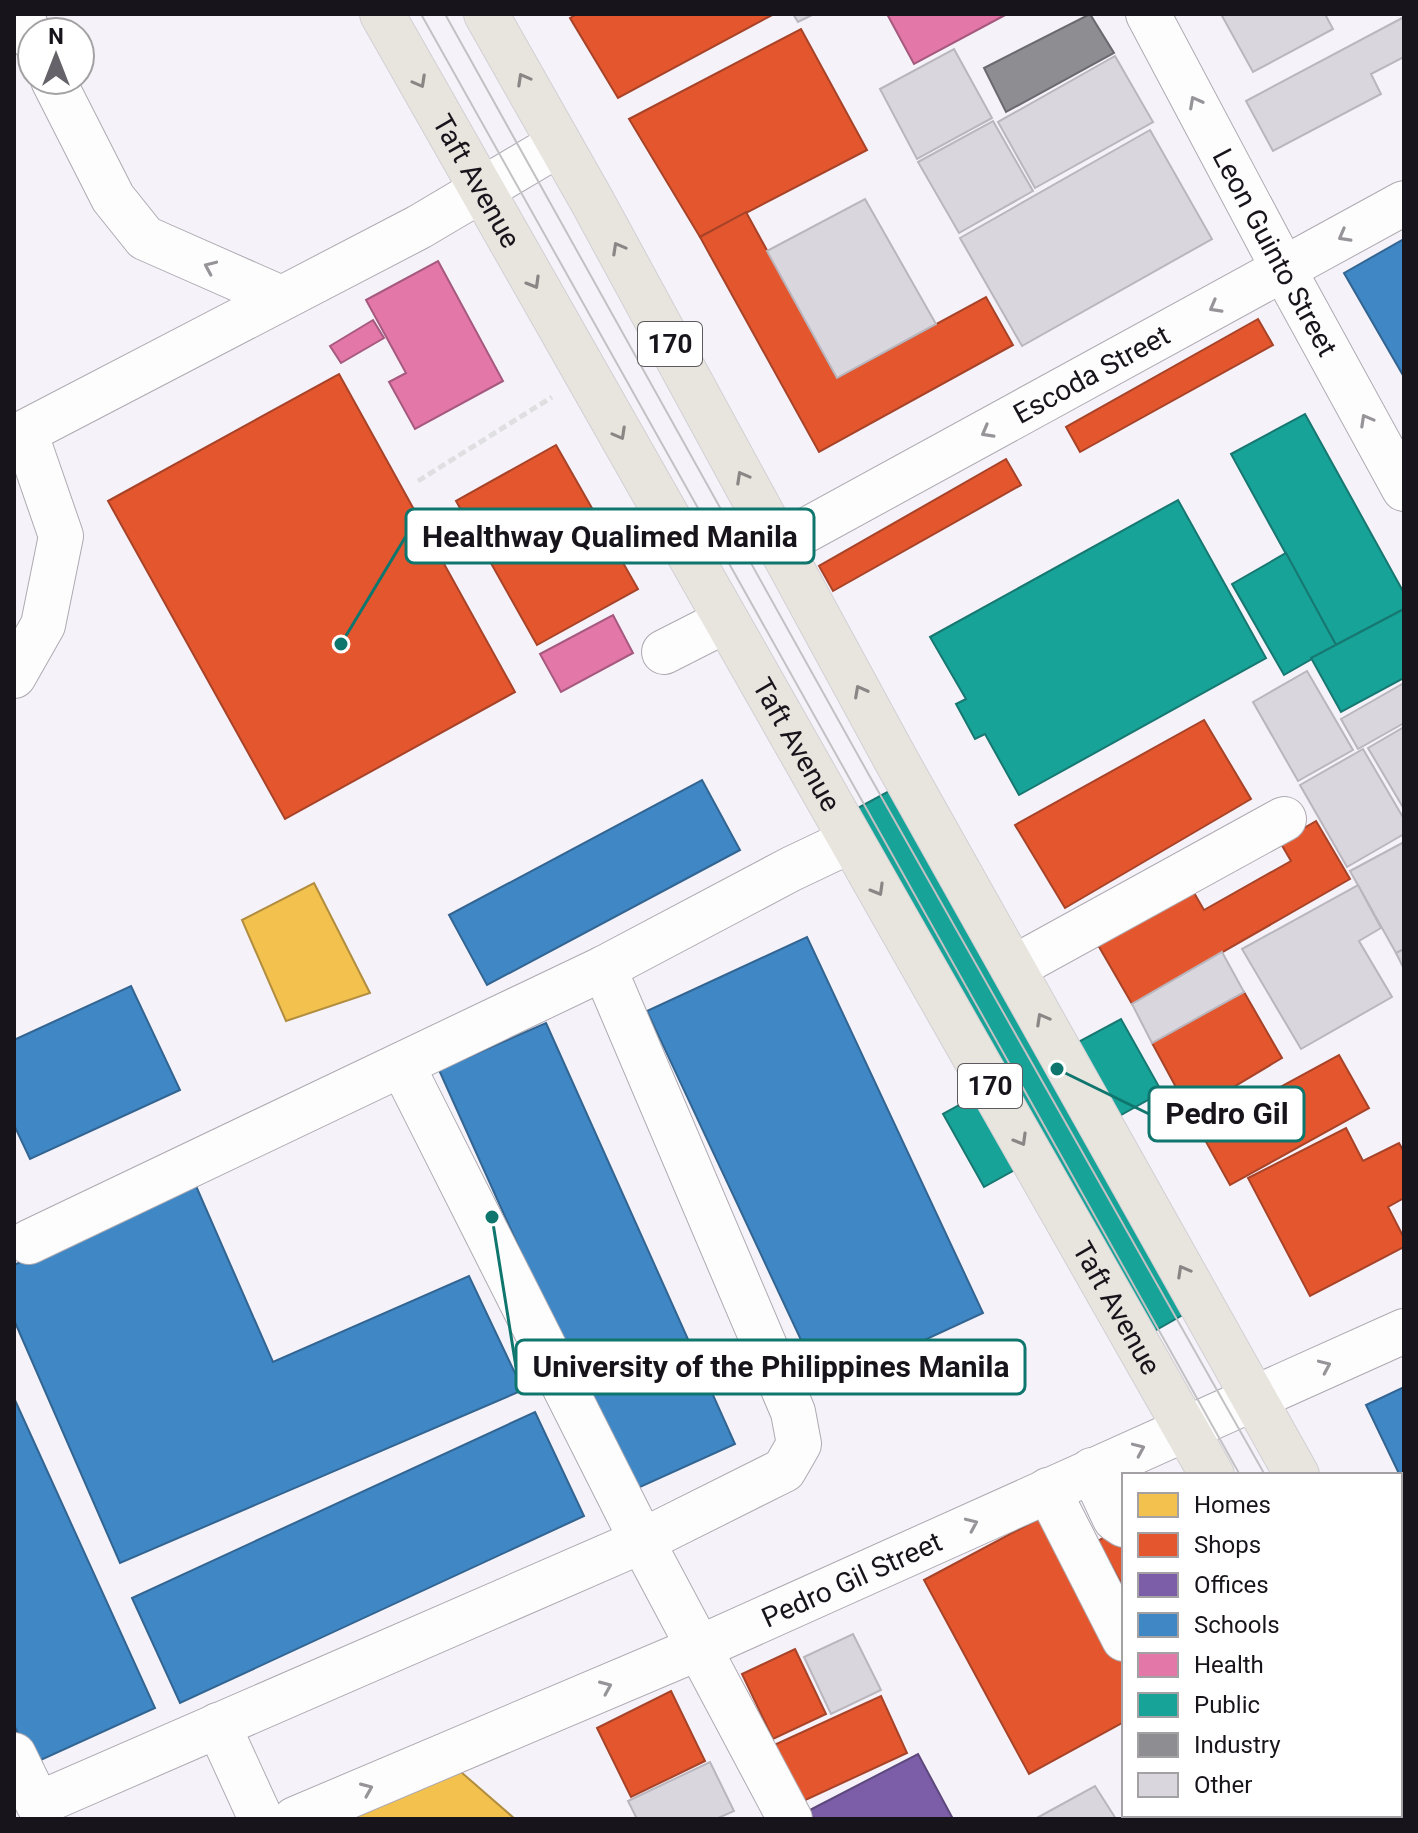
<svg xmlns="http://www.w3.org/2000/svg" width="1418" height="1833" font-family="Roboto,sans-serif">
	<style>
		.homes { fill: #f2c14e; stroke: #b18d3f; stroke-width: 2 }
		.shops { fill: #e4572e; stroke: #a74328; stroke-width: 2 }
		.offices { fill: #7b5ea7; stroke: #5d487d; stroke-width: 2 }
		.schools { fill: #3f88c5; stroke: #336592; stroke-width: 2 }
		.health { fill: #e377a8; stroke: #a6597e; stroke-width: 2 }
		.public { fill: #17a398; stroke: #177872; stroke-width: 2 }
		.industry { fill: #8d8d92; stroke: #6a696e; stroke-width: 2 }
		.building { fill: #dad6de; stroke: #bab6bd; stroke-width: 2 }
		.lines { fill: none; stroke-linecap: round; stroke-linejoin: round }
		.minor-casing { stroke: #aeaab1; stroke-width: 46 }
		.major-casing { stroke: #d2d0d4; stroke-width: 46 }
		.path { stroke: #dfdee0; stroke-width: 5; stroke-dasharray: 8 4; stroke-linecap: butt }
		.minor { stroke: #fefdfe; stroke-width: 44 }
		.major { stroke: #e8e4de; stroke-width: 44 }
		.tram { stroke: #c2c1c3; stroke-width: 2 }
		.oneway { stroke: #8a8686 }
		.oneway2 { stroke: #969498 }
		.labels { text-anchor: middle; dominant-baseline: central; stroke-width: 8; stroke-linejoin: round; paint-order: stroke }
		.shield { fill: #fff; stroke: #5d5a5f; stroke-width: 2 }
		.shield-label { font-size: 26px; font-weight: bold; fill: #18141b }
		.street-label { font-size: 28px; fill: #18141b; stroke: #fff }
		.leader { fill: none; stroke: #0f766e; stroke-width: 3 }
		.callout-dot { fill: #0f766e; stroke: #fff; stroke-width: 3 }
		.callout { fill: #fff; stroke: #0f766e; stroke-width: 3 }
		.callout-label { font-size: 30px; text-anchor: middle; font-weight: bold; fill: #18141b }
	</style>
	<rect width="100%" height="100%" fill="#f6f2f9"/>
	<g class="homes">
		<path d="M314 883 370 993 286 1021 242 920Z"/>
		<path d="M461 1772 515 1819H350Z"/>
	</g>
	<g class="shops">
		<path d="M577 14H774L618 98 570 18Z"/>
		<path d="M801 29 867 150 700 237 629 119Z"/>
		<path d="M746 212 837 378 986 297 1013 345 819 452 700 237Z"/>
		<path d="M1258 319 1273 345 1080 452 1066 427Z"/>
		<path d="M339 374 515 692 285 819 108 501Z"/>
		<path d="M556 445 638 589 537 645 456 501Z"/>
		<path d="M1006 459 1021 485 833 591 819 566Z"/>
		<path d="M1204 720 1251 799 1065 908 1015 825Z"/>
		<path d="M1316 821 1350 879 1132 1004 1098 945 1193 891 1204 910 1291 861 1280 842Z"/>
		<path d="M1244 992 1282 1058 1190 1113 1152 1043Z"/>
		<path d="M1339 1055 1369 1108 1230 1185 1200 1131Z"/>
		<path d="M1346 1128 1363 1161 1399 1143 1404 1152V1198L1388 1207 1404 1238V1247L1310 1296 1248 1178Z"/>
		<path d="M1048 1514 1124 1653V1722L1029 1774 924 1580Z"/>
		<path d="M1124 1526V1588L1098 1541Z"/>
		<path d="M795 1649 826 1714 773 1739 742 1674Z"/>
		<path d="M671 1691 705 1761 631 1797 597 1728Z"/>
		<path d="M881 1696 907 1753 799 1803 772 1746Z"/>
		<path d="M1226 1815H1323L1326 1819H1228Z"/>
	</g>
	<path class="offices" d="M918 1754 953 1819H813L808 1811Z"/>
	<g class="schools">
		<path d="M1404 239V377L1344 273Z"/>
		<path d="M702 780 740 850 487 985 449 915Z"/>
		<path d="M807 937 983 1313 823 1387 647 1011Z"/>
		<path d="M131 986 180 1090 30 1159 14 1125V1040Z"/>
		<path d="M546 1023 735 1444 629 1492 439 1070Z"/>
		<path d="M196 1186 273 1362 469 1276 523 1390 120 1563 14 1320V1265Z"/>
		<path d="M1404 1387V1484L1366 1405Z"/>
		<path d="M14 1398 155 1708 32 1764 14 1725Z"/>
		<path d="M535 1412 584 1516 180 1703 132 1598Z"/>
	</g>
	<g class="health">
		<path d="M887 14H1007L914 64Z"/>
		<path d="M438 261 503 381 415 429 389 382 406 373 366 300Z"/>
		<path d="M373 320 384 338 341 363 330 346Z"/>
		<path d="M613 615 633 653 561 692 540 654Z"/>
	</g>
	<g class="public">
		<path d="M1305 414 1404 593V609L1336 645 1231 454Z"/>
		<path d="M1178 500 1266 658 1019 795 985 734 975 739 956 704 966 699 930 637Z"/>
		<path d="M1286 553 1336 645 1284 675 1232 584Z"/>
		<path d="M1404 609V678L1341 712 1311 658Z"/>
		<path d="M891 790 1073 1045 1121 1019 1162 1092 1114 1119 1186 1313 1151 1333 1020 1167 984 1187 943 1114 979 1094 856 809Z"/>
	</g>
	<path class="industry" d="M1090 14 1114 53 1006 112 984 68Z"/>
	<g class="building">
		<path d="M793 14H814L798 22Z"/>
		<path d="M1221 14H1325L1333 29 1253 72Z"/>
		<path d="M1404 17V57L1371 74 1381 94 1273 151 1246 101Z"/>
		<path d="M954 49 992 118 917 159 880 89Z"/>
		<path d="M1115 56 1153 122 1035 188 998 122Z"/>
		<path d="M993 121 1033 191 959 233 918 162Z"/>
		<path d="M1150 130 1212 239 1022 346 960 238Z"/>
		<path d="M865 199 936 324 837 378 767 251Z"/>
		<path d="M1307 671 1353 750 1298 781 1253 702Z"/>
		<path d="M1404 683V723L1358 749 1341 719Z"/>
		<path d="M1404 727V809L1368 748Z"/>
		<path d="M1363 749 1404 819V834L1347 867 1300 785Z"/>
		<path d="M1404 842V949L1396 953 1350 871Z"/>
		<path d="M1358 885 1381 928 1359 941 1392 997 1301 1049 1242 949Z"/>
		<path d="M1404 949V969L1396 953Z"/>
		<path d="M1222 952 1244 992 1152 1043 1132 1004Z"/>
		<path d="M853 1634 881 1690 831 1714 804 1657Z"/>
		<path d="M710 1762 734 1811 716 1819H637L628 1801Z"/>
		<path d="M1095 1786 1116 1819H1035Z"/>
	</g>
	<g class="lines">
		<defs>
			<g id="minor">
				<path d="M20 14 32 38"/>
				<path id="s1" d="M1148 14 1284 270 1404 489"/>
				<path d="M53 80 113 198 145 238 281 298"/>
				<path id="s2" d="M779 545 1404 203"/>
				<path d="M664 652 725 621"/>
				<path d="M14 676 43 625 61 536 25 432 419 227 559 144"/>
				<path d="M1013 968 1284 819"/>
				<path d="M402 1065 642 1541 790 1819"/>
				<path d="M29 1242 604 968 791 869 850 841"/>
				<path d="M1092 1470 1115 1519 1124 1525"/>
				<path d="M1048 1490 1124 1639"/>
				<path d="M218 1725 261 1819"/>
				<path d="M14 1755 38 1804 642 1541 784 1470 799 1444 793 1412 604 968"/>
				<path id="s3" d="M295 1819 701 1647 1404 1331"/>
			</g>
			<g id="major">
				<path id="s4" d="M382 14 1212 1475"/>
				<path d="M486 14 592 201 896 760 1297 1475"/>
				<path d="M1400 1661 1404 1668"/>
				<path d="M1399 1815 1401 1819"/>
			</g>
		</defs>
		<use href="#minor" class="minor-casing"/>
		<use href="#major" class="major-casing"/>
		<path class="path" d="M418 481 552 397"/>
		<use href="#minor" class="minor"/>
		<use href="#major" class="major"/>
		<g class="tram">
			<path d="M421 14 1240 1475"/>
			<path d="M445 14 869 775 1265 1475"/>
			<path d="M1400 1713 1404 1720"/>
			<path d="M1400 1761 1404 1768"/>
		</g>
	</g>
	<defs><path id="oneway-chevron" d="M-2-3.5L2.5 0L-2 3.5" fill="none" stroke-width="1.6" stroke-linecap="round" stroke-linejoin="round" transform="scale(2)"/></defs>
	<g class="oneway">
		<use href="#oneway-chevron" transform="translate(523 79) rotate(-119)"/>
		<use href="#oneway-chevron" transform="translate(420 82) rotate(61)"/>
		<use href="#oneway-chevron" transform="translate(618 248) rotate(-119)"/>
		<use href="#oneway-chevron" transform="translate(534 283) rotate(60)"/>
		<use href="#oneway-chevron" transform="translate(620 434) rotate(61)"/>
		<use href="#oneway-chevron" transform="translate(742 477) rotate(-119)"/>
		<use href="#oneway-chevron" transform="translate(860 691) rotate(-118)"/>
		<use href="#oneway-chevron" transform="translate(878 890) rotate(60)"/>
		<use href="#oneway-chevron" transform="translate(1042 1019) rotate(-119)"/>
		<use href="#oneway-chevron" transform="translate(1021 1140) rotate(60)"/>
		<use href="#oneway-chevron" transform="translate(1183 1271) rotate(-119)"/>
	</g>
	<g class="oneway2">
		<use href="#oneway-chevron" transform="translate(1195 102) rotate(-118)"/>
		<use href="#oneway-chevron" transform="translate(1344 236) rotate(151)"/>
		<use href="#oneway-chevron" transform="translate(210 267) rotate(-156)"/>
		<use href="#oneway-chevron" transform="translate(1215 307) rotate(151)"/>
		<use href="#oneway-chevron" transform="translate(1366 420) rotate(-119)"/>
		<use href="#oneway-chevron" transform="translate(987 432) rotate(151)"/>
		<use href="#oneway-chevron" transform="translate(1325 1366) rotate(-24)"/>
		<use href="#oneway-chevron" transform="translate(1139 1449) rotate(-24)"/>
		<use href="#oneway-chevron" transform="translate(972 1524) rotate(-24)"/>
		<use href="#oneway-chevron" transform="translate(606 1687) rotate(-23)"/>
		<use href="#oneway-chevron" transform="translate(367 1789) rotate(-23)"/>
	</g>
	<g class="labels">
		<g class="shield">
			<rect x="638" y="322" width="64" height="44" rx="6"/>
			<rect x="958" y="1064" width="64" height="44" rx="6"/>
		</g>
		<g class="shield-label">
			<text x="670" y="344">170</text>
			<text x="990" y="1086">170</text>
		</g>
		<g class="street-label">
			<text stroke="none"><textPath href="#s4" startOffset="192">Taft Avenue</textPath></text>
			<text stroke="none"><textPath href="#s1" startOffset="270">Leon Guinto Street</textPath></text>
			<text stroke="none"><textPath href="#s2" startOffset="356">Escoda Street</textPath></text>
			<text stroke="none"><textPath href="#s4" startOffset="840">Taft Avenue</textPath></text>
			<text stroke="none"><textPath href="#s4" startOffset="1488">Taft Avenue</textPath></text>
			<text stroke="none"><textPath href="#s3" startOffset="606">Pedro Gil Street</textPath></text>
		</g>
	</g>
	<path class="leader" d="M341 644L406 536M1057 1069L1149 1114M492 1217L516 1367"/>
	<g class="callout-dot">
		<circle cx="341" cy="644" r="8"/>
		<circle cx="1057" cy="1069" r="8"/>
		<circle cx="492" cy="1217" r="8"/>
	</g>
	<g class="callout">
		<rect x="406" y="509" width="408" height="54" rx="8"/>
		<rect x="1149" y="1087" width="155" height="54" rx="8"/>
		<rect x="516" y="1340" width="509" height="54" rx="8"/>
	</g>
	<g class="callout-label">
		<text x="610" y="547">Healthway Qualimed Manila</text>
		<text x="1227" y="1124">Pedro Gil</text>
		<text x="771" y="1377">University of the Philippines Manila</text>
	</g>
	<rect width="1418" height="1833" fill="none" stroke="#18141b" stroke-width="32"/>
	<rect x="1122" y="1473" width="280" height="344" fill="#ffffff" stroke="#a3a1a4" stroke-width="2"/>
	<rect x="1138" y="1493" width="40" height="24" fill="#f2c14e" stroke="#a3a1a4" stroke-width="2"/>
	<text x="1194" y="1513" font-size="24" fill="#18141b">Homes</text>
	<rect x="1138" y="1533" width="40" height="24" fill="#e4572e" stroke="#a3a1a4" stroke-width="2"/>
	<text x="1194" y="1553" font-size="24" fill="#18141b">Shops</text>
	<rect x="1138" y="1573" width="40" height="24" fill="#7b5ea7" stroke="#a3a1a4" stroke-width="2"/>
	<text x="1194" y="1593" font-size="24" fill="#18141b">Offices</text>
	<rect x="1138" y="1613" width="40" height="24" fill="#3f88c5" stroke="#a3a1a4" stroke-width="2"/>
	<text x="1194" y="1633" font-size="24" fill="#18141b">Schools</text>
	<rect x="1138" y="1653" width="40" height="24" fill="#e377a8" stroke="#a3a1a4" stroke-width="2"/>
	<text x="1194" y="1673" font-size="24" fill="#18141b">Health</text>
	<rect x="1138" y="1693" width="40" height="24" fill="#17a398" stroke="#a3a1a4" stroke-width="2"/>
	<text x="1194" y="1713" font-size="24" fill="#18141b">Public</text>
	<rect x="1138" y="1733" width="40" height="24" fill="#8d8d92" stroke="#a3a1a4" stroke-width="2"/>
	<text x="1194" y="1753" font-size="24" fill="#18141b">Industry</text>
	<rect x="1138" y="1773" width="40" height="24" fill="#dad6de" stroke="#a3a1a4" stroke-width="2"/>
	<text x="1194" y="1793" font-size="24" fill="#18141b">Other</text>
	<g transform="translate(56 56)"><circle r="38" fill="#ffffff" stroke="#a3a1a4" stroke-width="2"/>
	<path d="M0-6L14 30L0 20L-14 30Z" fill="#666269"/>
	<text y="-12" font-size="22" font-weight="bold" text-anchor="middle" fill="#18141b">N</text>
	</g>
</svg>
